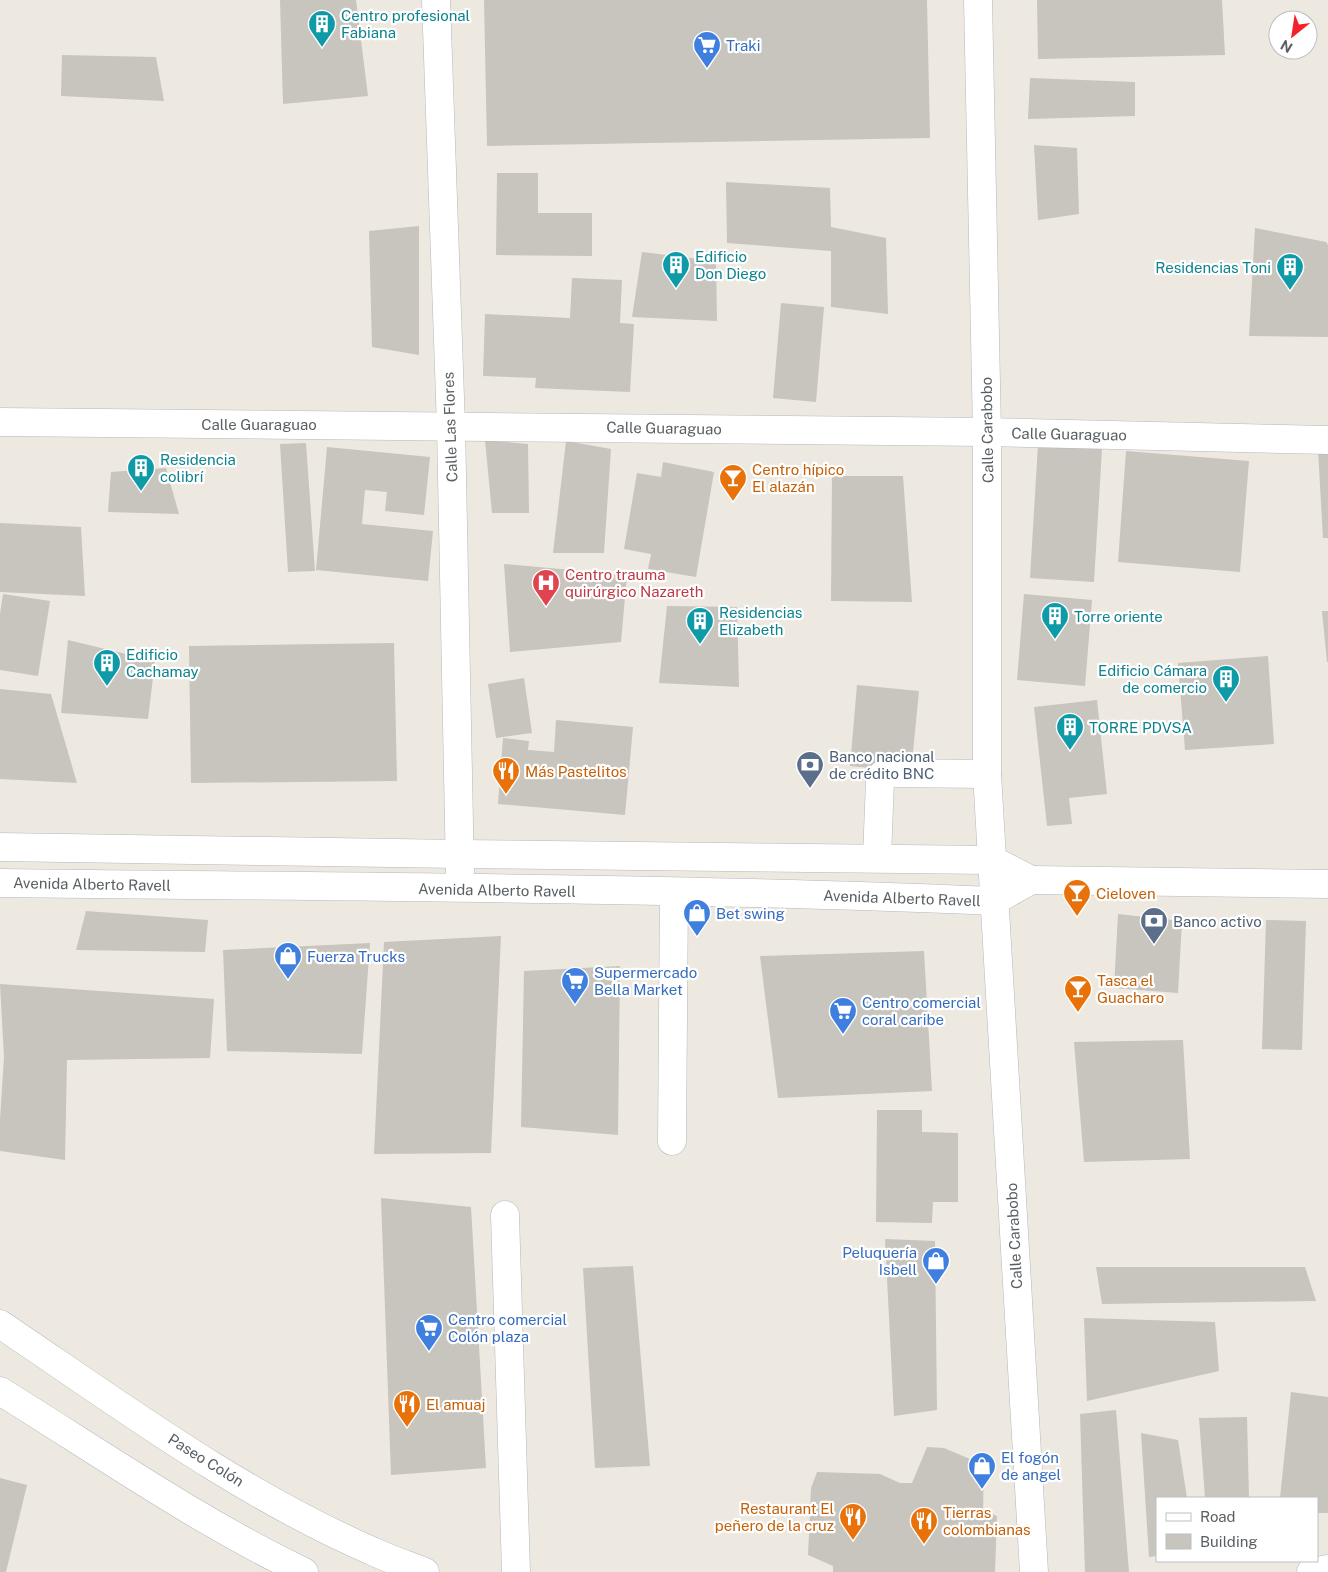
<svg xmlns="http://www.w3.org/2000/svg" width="1328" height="1572" font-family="'Public Sans',sans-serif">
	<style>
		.building { fill: #c8c4be }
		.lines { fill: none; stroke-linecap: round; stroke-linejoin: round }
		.minor-casing { stroke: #b4b8bc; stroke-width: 29 }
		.minor { stroke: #fff; stroke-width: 28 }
		.labels { text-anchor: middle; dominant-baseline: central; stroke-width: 4.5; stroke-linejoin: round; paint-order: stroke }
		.culture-label { font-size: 15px; fill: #0d838f; stroke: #fff; text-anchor: start }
		.shop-label { font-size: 15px; fill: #366cbe; stroke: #fff; text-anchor: start }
		.street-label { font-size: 15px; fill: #595f63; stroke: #fff }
		.food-label { font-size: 15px; fill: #c56008; stroke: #fff; text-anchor: start }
		.health-label { font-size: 15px; fill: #be3a42; stroke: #fff; text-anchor: start }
		.service-label { font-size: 15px; fill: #4e5e75; stroke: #fff; text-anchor: start }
	</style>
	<rect width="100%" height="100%" fill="#ede9e0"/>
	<g class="building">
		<path d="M280 0H356L368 96 283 104Z"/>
		<path d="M484 0H927L930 138 487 146Z"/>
		<path d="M1037 0H1222L1225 55 1038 59Z"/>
		<path d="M62 55 156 57 164 101 61 96Z"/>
		<path d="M1030 78 1135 82V116L1028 119Z"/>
		<path d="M1034 145 1077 148 1079 214 1038 220Z"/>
		<path d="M497 173H538V213H592V256L496 255Z"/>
		<path d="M726 182 830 188 831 227 886 238 888 314 831 307V251L727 243Z"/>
		<path d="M419 226V355L372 347 369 231Z"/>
		<path d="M1255 228 1326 242 1328 245V337L1249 336Z"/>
		<path d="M642 252 716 261 717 321 632 317Z"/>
		<path d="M572 278 622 280 620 323 634 324 630 392 535 388 536 378 483 376 485 314 570 318Z"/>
		<path d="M781 303 824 307 816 402 773 398Z"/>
		<path d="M485 440 528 444 529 513H492Z"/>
		<path d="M566 441 611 449 604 553H553Z"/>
		<path d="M306 443 315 571 288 572 280 444Z"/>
		<path d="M1038 445 1102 449 1094 582 1030 578Z"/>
		<path d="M327 447 430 457 424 515 385 511 387 492 365 490 362 524 433 531 428 581 316 570Z"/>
		<path d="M1318 450H1328V538H1323Z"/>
		<path d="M1126 451 1249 461 1240 572 1118 562Z"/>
		<path d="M663 462 714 472 696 577 648 569 651 554 624 549 637 473 661 477Z"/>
		<path d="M166 468 179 514 108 512 111 472Z"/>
		<path d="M832 476H903L912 602 831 601Z"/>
		<path d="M0 523 81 527 85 596 0 592Z"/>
		<path d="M504 564 627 575 621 642 510 652Z"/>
		<path d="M3 594 50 601 38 676 0 670V614Z"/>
		<path d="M1024 594 1092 600 1085 686 1017 680Z"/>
		<path d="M667 606 737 607 739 687 659 683Z"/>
		<path d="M1322 611H1328V662H1327Z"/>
		<path d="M68 640 155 661 148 719 61 713Z"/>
		<path d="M394 643 397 781 191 783 189 646Z"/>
		<path d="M1268 656 1274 744 1185 750 1178 663Z"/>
		<path d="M524 678 532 733 496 738 488 684Z"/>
		<path d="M857 685 919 691 911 772 850 766Z"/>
		<path d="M0 689 51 694 77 783 0 779Z"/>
		<path d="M1097 700 1107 794 1069 798 1072 824 1047 826 1034 707Z"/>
		<path d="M556 720 633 727 625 815 498 804 503 738 529 741 528 750 554 752Z"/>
		<path d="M86 911 208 920 205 952 76 950Z"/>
		<path d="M1118 914 1182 921 1178 993 1114 988Z"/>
		<path d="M1266 920 1306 921 1302 1050 1262 1049Z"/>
		<path d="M501 936 491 1153 374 1154 384 942Z"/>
		<path d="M370 943 362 1054 227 1051 223 950Z"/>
		<path d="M924 951 932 1091 778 1098 760 956Z"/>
		<path d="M620 966 618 1135 521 1127 524 971Z"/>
		<path d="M0 984 214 999 210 1058 67 1060 65 1160 0 1151V1119L4 1057Z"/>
		<path d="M1183 1040 1190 1159 1084 1162 1074 1042Z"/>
		<path d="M877 1110H922V1132L958 1133V1202H933L932 1223 876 1222Z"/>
		<path d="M381 1198 471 1207 486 1468 391 1475Z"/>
		<path d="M885 1239 935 1241 937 1410 894 1416Z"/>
		<path d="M633 1266 650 1466 595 1468 583 1268Z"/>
		<path d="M1096 1267H1305L1316 1301 1102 1304Z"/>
		<path d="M1084 1318 1215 1322 1219 1371 1087 1401Z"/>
		<path d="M1291 1392 1328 1397V1513H1317V1498H1280Z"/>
		<path d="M1116 1410 1129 1572H1085L1080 1414Z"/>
		<path d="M1247 1417 1249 1498H1205L1199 1418Z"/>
		<path d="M1141 1433 1178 1440 1187 1498H1157V1556L1149 1557Z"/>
		<path d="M927 1447 944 1448 984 1465 983 1510 997 1516 995 1572H833V1566L808 1555 811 1488 817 1472 880 1474 900 1483H912Z"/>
		<path d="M0 1478 27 1485 6 1572H0Z"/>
	</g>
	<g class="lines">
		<defs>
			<g id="minor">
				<path d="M436 0 451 426 460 873"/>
				<path d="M978 0 987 432V774L1034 1572"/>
				<path d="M0 422 987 432 1328 440"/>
				<path d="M0 847 459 854 992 860 1031 880 994 901"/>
				<path d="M877 858 880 780 882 775 887 773 987 774"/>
				<path d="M1031 880 1328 884"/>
				<path d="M0 883C331 887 663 887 994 901"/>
				<path d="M672 1141 674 892"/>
				<path d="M505 1215 516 1572"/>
				<path d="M0 1324C120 1405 239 1493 372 1551 389 1559 407 1565 425 1572"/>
				<path d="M0 1391C100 1453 198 1521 304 1572"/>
				<path d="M1311 1572 1328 1569"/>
			</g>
		</defs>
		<use href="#minor" class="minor-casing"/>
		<use href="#minor" class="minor"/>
	</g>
	<defs>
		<symbol id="building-pin" viewBox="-11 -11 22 30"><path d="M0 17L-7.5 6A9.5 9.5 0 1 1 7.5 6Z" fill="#0f9aa8" stroke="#fff"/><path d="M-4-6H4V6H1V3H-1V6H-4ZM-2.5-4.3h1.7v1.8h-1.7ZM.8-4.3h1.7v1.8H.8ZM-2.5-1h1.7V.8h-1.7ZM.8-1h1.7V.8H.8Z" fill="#fff"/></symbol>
		<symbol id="supermarket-pin" viewBox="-11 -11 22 30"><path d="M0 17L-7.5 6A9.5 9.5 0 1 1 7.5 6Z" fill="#3f7fe0" stroke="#fff"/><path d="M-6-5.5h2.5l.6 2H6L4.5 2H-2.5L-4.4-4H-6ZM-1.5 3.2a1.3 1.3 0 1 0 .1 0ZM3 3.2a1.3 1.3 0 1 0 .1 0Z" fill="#fff"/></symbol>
		<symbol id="bar-pin" viewBox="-11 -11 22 30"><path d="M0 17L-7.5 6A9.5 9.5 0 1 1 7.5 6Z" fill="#e8710a" stroke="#fff"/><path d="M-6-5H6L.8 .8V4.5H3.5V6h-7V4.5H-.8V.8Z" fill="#fff"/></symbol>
		<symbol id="hospital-pin" viewBox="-11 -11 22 30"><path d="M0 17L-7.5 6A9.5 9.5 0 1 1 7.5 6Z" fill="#e0444e" stroke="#fff"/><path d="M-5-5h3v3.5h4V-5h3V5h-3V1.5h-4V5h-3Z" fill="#fff"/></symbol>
		<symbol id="bank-pin" viewBox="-11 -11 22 30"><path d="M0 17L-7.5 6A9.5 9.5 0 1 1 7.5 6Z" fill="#5c6f8a" stroke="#fff"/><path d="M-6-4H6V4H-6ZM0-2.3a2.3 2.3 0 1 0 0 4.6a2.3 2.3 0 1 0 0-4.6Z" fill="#fff"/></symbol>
		<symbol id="restaurant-pin" viewBox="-11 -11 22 30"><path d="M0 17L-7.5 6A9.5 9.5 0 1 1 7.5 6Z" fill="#e8710a" stroke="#fff"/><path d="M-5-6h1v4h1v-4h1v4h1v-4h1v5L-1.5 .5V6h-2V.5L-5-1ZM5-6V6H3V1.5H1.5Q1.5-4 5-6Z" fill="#fff"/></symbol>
		<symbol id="shop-pin" viewBox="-11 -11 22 30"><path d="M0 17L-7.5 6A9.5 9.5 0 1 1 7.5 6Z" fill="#3f7fe0" stroke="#fff"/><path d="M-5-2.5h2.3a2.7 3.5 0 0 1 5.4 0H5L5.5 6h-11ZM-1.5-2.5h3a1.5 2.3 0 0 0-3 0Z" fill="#fff"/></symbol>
	</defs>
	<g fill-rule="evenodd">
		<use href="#building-pin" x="306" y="8" width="32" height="43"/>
		<use href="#supermarket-pin" x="691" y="29" width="32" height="43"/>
		<use href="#building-pin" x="660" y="249" width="32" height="43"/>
		<use href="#building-pin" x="1274" y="251" width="32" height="43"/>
		<use href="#building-pin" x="125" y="452" width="32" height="43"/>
		<use href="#bar-pin" x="717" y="462" width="32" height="43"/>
		<use href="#hospital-pin" x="530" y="567" width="32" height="43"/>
		<use href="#building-pin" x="1039" y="600" width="32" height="43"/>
		<use href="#building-pin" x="684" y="605" width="32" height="43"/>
		<use href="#building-pin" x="91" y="647" width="32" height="43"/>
		<use href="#building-pin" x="1210" y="663" width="32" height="43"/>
		<use href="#building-pin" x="1054" y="711" width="32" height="43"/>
		<use href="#bank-pin" x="794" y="749" width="32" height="43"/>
		<use href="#restaurant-pin" x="490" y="755" width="32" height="43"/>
		<use href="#bar-pin" x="1061" y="877" width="32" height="43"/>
		<use href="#shop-pin" x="681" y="897" width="32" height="43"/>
		<use href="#bank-pin" x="1138" y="905" width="32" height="43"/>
		<use href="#shop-pin" x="272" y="940" width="32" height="43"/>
		<use href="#supermarket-pin" x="559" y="965" width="32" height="43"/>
		<use href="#bar-pin" x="1062" y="973" width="32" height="43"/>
		<use href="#supermarket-pin" x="827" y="995" width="32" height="43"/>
		<use href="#shop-pin" x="920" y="1245" width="32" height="43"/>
		<use href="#supermarket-pin" x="413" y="1312" width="32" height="43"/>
		<use href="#restaurant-pin" x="391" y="1388" width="32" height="43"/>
		<use href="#shop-pin" x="966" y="1450" width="32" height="43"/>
		<use href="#restaurant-pin" x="837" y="1501" width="32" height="43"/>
		<use href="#restaurant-pin" x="908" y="1505" width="32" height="43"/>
	</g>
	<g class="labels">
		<g class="culture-label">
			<text x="341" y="15">Centro profesional<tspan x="341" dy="17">Fabiana</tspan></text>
			<text x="695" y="256">Edificio<tspan x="695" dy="17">Don Diego</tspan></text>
			<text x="1271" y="267" text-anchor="end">Residencias Toni</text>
			<text x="160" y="459">Residencia<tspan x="160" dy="17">colibrí</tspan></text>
			<text x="719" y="612">Residencias<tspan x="719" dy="17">Elizabeth</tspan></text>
			<text x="1074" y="616">Torre oriente</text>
			<text x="126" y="654">Edificio<tspan x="126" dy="17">Cachamay</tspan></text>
			<text x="1207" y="670" text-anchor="end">Edificio Cámara<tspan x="1207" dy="17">de comercio</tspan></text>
			<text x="1089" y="727">TORRE PDVSA</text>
		</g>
		<g class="shop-label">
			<text x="726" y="45">Traki</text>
			<text x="716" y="913">Bet swing</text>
			<text x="307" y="956">Fuerza Trucks</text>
			<text x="594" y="972">Supermercado<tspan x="594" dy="17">Bella Market</tspan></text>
			<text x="862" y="1002">Centro comercial<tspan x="862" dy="17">coral caribe</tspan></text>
			<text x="917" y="1252" text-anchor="end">Peluquería<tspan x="917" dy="17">Isbell</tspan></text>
			<text x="448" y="1319">Centro comercial<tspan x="448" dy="17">Colón plaza</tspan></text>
			<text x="1001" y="1457">El fogón<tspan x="1001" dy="17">de angel</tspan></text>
		</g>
		<g class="street-label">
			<text x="259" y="424">Calle Guaraguao</text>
			<text transform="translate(450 427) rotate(-92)">Calle Las Flores</text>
			<text transform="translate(664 428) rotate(1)">Calle Guaraguao</text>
			<text transform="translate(987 430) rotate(-91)">Calle Carabobo</text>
			<text transform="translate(1069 434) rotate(1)">Calle Guaraguao</text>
			<text transform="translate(92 884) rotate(1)">Avenida Alberto Ravell</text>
			<text transform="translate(497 890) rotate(1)">Avenida Alberto Ravell</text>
			<text transform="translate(902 898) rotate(2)">Avenida Alberto Ravell</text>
			<text transform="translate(1014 1236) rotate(-93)">Calle Carabobo</text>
			<text transform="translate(206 1460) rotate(32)">Paseo Colón</text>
		</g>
		<g class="food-label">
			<text x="752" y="469">Centro hípico<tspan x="752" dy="17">El alazán</tspan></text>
			<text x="525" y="771">Más Pastelitos</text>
			<text x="1096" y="893">Cieloven</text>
			<text x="1097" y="980">Tasca el<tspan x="1097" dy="17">Guacharo</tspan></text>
			<text x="426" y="1404">El amuaj</text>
			<text x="834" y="1508" text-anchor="end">Restaurant El<tspan x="834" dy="17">peñero de la cruz</tspan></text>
			<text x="943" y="1512">Tierras<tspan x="943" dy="17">colombianas</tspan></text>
		</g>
		<g class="health-label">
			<text x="565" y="574">Centro trauma<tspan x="565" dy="17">quirúrgico Nazareth</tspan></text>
		</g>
		<g class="service-label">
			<text x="829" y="756">Banco nacional<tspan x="829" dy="17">de crédito BNC</tspan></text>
			<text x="1173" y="921">Banco activo</text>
		</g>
	</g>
	<rect x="1156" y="1497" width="162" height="65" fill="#ffffff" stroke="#bdbfc1"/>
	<rect x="1166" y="1513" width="25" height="8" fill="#ffffff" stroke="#bdbfc1"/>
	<text x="1200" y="1522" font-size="15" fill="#595f63">Road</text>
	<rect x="1166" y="1534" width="25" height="15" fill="#c8c4be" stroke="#bdbfc1"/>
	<text x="1200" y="1547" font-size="15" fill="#595f63">Building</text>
	<g transform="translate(1293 35) rotate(210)"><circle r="24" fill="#ffffff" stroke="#bdbfc1"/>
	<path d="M0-4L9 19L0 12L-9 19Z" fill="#f32129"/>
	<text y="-8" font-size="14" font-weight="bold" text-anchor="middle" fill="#595f63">N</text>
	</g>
</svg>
